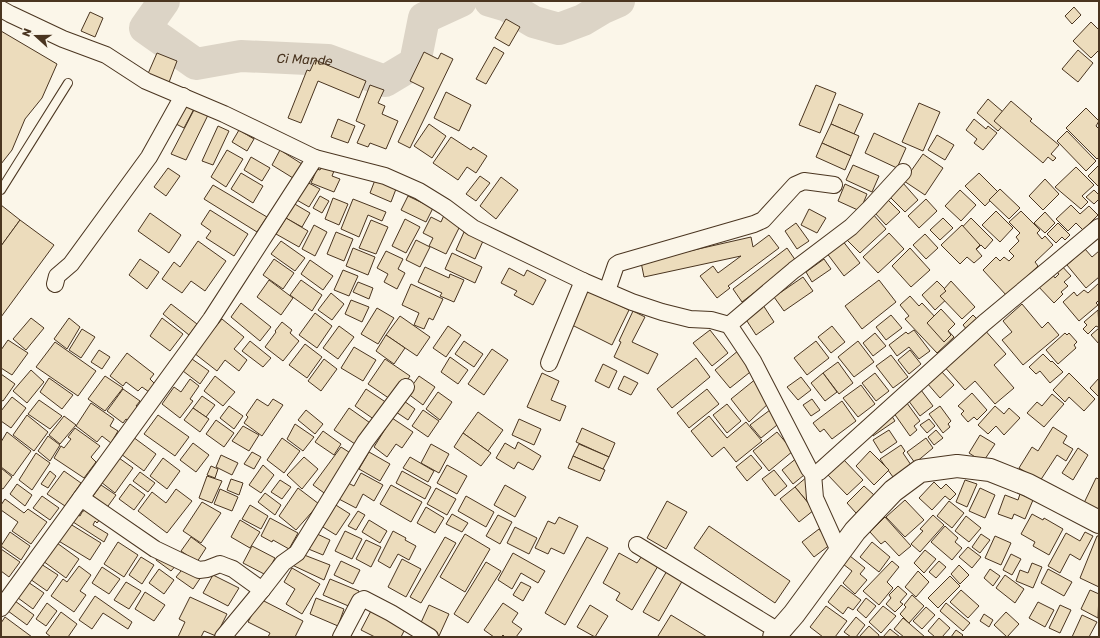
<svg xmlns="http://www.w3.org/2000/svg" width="1100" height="638" font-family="Rubik,sans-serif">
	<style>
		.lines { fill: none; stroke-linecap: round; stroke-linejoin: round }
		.river { stroke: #dcd4c6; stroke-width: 32 }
		.building { fill: #ecdcbc; stroke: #4a3520 }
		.lane-casing { stroke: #4a3520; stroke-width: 10 }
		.street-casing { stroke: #4a3520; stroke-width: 18 }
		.secondary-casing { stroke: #4a3520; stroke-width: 24 }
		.lane { stroke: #fbf6e9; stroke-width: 8 }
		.street { stroke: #fbf6e9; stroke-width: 16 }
		.secondary { stroke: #fbf6e9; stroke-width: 22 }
		.labels { text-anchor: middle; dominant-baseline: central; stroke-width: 3; stroke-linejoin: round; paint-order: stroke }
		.water-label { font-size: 13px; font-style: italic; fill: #4a3520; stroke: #fbf6e9 }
	</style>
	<rect width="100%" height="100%" fill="#fbf6e9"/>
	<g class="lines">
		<g class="river">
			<path id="s1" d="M164 1 145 28 196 64 241 56 328 60 385 81 415 63 424 18 461 1"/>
			<path d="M490 1 507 6 534 22 559 29 583 20 603 8 619 1"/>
		</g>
	</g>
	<g class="building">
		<path d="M1074 7 1081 15 1072 24 1065 16Z"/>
		<path d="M90 12 103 18 95 37 81 31Z"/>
		<path d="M506 19 520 27 509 46 495 38Z"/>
		<path d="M1091 22 1099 30V50L1091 58 1073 41Z"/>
		<path d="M1 31 57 64 42 98 25 119 12 150 1 164Z"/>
		<path d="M494 47 504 53 486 84 476 79Z"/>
		<path d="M1078 50 1093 63 1078 82 1062 69Z"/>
		<path d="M424 52 438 59 441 53 453 59 410 148 398 142 424 88 410 81Z"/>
		<path d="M157 53 177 61 168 85 147 76Z"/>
		<path d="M315 60 366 81 359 98 318 81 301 123 288 118 307 70 310 71Z"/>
		<path d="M370 85 384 90 378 103 385 106 382 114 398 121 386 149 370 143 368 147 357 143 365 125 356 121Z"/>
		<path d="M816 85 836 93 820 133 799 125Z"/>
		<path d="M446 92 471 105 459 131 434 118Z"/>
		<path d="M184 99 196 105 184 128 172 122Z"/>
		<path d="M988 99 1010 118 998 131 977 113Z"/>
		<path d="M1011 101 1032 119 1030 121 1059 145 1051 154 1056 158 1053 161 1048 157 1043 163 994 121Z"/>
		<path d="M919 103 940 112 923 151 902 142Z"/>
		<path d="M839 104 863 114 854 134 831 124Z"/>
		<path d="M195 108 209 113 186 160 171 154Z"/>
		<path d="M1086 108 1099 121 1096 126 1099 129V157L1097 159 1066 128Z"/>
		<path d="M338 119 355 126 348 143 331 137Z"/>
		<path d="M974 119 986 129 988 126 997 133 983 150 974 143 977 139 966 130Z"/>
		<path d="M429 124 446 136 432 158 414 146Z"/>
		<path d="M831 124 859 136 851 156 822 143Z"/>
		<path d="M218 126 229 131 213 165 202 161Z"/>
		<path d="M239 130 254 139 247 151 232 142Z"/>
		<path d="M1067 131 1096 161 1086 171 1057 141Z"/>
		<path d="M874 133 906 148 897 168 865 153Z"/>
		<path d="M937 135 954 145 945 160 928 150Z"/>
		<path d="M451 137 471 150 473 147 487 156 476 173 467 167 458 180 433 163Z"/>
		<path d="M822 143 851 156 845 170 816 157Z"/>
		<path d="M227 150 243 159 226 187 211 177Z"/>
		<path d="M280 150 302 164 293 178 272 165Z"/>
		<path d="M923 154 943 168 925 195 904 181Z"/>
		<path d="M251 157 270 168 262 181 244 170Z"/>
		<path d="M325 161 336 166 332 176 340 179 334 192 311 183 317 169 320 170Z"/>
		<path d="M853 165 879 176 872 192 846 180Z"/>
		<path d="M1099 165V187L1088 176Z"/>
		<path d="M1076 167 1094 185 1082 196 1088 202 1081 209 1055 187Z"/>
		<path d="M168 168 180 176 166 196 154 187Z"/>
		<path d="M241 173 263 186 253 203 231 189Z"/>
		<path d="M979 173 998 192 985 206 965 186Z"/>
		<path d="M480 176 490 183 476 201 466 194Z"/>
		<path d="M501 177 518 190 496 219 480 206Z"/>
		<path d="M1045 179 1059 194 1043 210 1029 196Z"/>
		<path d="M375 180 396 189 391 202 370 193Z"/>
		<path d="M305 181 320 189 309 207 295 199Z"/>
		<path d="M903 183 918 200 905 212 889 196Z"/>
		<path d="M845 184 867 194 860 211 838 201Z"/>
		<path d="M213 185 267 217 257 232 204 199Z"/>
		<path d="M1000 189 1020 208 1009 219 989 200Z"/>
		<path d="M960 190 976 205 961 221 945 206Z"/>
		<path d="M1094 190 1099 195V199L1094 204 1086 197Z"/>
		<path d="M320 196 329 201 322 213 313 208Z"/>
		<path d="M408 196 433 208 426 222 401 210Z"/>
		<path d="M333 198 348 204 339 225 325 219Z"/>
		<path d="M353 199 386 212 382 221 368 215 359 237 341 229Z"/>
		<path d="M926 199 937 211 919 228 908 216Z"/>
		<path d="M888 200 900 212 886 225 874 212Z"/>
		<path d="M293 203 310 213 302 227 284 217Z"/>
		<path d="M1 205 20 220 1 246Z"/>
		<path d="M1071 205 1080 214 1089 206 1098 215 1083 230 1076 223 1068 231 1056 219Z"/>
		<path d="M809 209 826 218 817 233 801 225Z"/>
		<path d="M210 210 248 234 234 256 206 238 211 231 201 224Z"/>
		<path d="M996 211 1013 228 1000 242 982 225Z"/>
		<path d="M1021 211 1040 230 1037 233 1042 239 1045 236 1053 245 1035 262 1038 266 1007 296 983 270 996 257 1000 261 1004 257 1009 261 1014 256 1009 251 1019 241 1016 237 1020 233 1009 222Z"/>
		<path d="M1045 212 1055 223 1045 233 1034 223Z"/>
		<path d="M150 213 181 235 169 253 138 231Z"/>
		<path d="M445 213 462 222 446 254 429 246 433 238 423 233 431 217 441 222Z"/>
		<path d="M872 213 886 229 860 253 845 238Z"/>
		<path d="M286 218 308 231 299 247 276 234Z"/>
		<path d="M943 218 953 228 940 240 930 230Z"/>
		<path d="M971 218 993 240 985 249 981 245 969 256 951 239Z"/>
		<path d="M405 219 420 227 406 253 392 246Z"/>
		<path d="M20 220 54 245 1 317V246Z"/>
		<path d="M371 220 388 227 376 254 359 248Z"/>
		<path d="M796 223 809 241 797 249 785 231Z"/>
		<path d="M1058 223 1070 235 1065 240 1062 237 1056 243 1047 234Z"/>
		<path d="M314 225 327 232 315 256 302 249Z"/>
		<path d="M962 225 980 245 976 249 982 256 974 263 967 257 960 264 941 245Z"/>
		<path d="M336 232 353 239 344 261 327 254Z"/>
		<path d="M464 232 483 241 475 259 456 250Z"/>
		<path d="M889 233 904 249 878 273 863 257Z"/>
		<path d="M925 234 938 248 926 259 913 245Z"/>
		<path d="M769 235 779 248 728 286 730 288 717 298 700 276 713 266 718 273 741 256 644 277 641 262 751 237 753 247Z"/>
		<path d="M416 240 430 247 420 267 406 260Z"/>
		<path d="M842 240 860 263 844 276 826 252Z"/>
		<path d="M198 241 226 261 205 291 191 281 182 293 162 279 174 262 180 267Z"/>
		<path d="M281 241 305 258 295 271 271 254Z"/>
		<path d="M353 248 375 257 368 275 346 266Z"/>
		<path d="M787 248 796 261 742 302 733 289Z"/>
		<path d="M910 248 930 270 911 287 892 266Z"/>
		<path d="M1085 249 1092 257 1099 251V277L1086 288 1067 265Z"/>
		<path d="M386 251 403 259 398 269 405 273 397 289 384 282 388 274 377 268Z"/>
		<path d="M452 253 482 267 475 283 445 269Z"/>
		<path d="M140 259 159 272 147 289 129 275Z"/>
		<path d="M274 259 294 273 283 289 263 275Z"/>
		<path d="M824 259 831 269 812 282 806 272Z"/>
		<path d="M310 260 333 276 323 290 301 274Z"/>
		<path d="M1060 264 1071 276 1064 282 1068 286 1061 292 1063 294 1054 303 1037 285 1052 274 1055 278 1059 274 1054 270Z"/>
		<path d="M425 267 449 278 450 274 464 280 454 302 440 296 442 293 418 282Z"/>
		<path d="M509 268 524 276 527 270 546 280 533 305 514 295 517 291 501 283Z"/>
		<path d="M343 270 358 276 349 296 334 290Z"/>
		<path d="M803 277 813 291 784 311 774 297Z"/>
		<path d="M269 280 293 298 281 315 257 297Z"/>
		<path d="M301 280 322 295 312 311 290 295Z"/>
		<path d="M879 280 896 302 862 329 845 306Z"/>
		<path d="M937 281 951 295 935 310 922 295Z"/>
		<path d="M951 281 975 307 962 319 940 296 946 291 944 289Z"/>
		<path d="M358 282 373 288 369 299 353 292Z"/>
		<path d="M1099 283V300L1096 303 1098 305 1079 321 1063 302 1074 292 1077 296 1084 290 1088 293Z"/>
		<path d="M411 284 443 299 433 320 429 318 424 329 414 325 419 313 402 305Z"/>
		<path d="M587 289 629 310 612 345 570 324Z"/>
		<path d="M331 293 344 304 332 320 318 310Z"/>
		<path d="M910 296 919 306 922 303 954 337 937 353 905 319 909 316 900 305Z"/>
		<path d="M351 300 369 307 362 322 345 314Z"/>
		<path d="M241 303 271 327 260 341 231 317Z"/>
		<path d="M171 304 197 324 189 335 163 314Z"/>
		<path d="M1022 304 1042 328 1048 322 1059 335 1023 365 1002 340 1012 332 1003 321Z"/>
		<path d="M763 305 774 322 756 335 745 318Z"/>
		<path d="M377 308 394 318 378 344 361 334Z"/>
		<path d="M941 309 955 324 948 331 951 335 944 342 927 323Z"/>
		<path d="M1098 310 1099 326 1098 327 1096 326 1088 334 1083 329 1087 325 1084 322Z"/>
		<path d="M633 311 645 317 632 342 658 354 648 374 614 357 621 342 619 341Z"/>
		<path d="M315 313 332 326 317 348 299 335Z"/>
		<path d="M891 315 902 328 886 340 876 327Z"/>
		<path d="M973 315 979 321 968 331 963 325Z"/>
		<path d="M400 316 430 337 417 356 386 335Z"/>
		<path d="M31 318 44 328 26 350 13 339Z"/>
		<path d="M69 318 80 327 67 349 54 339Z"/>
		<path d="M162 318 183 334 170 351 150 336Z"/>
		<path d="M222 319 244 337 234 349 247 360 239 371 225 360 217 371 194 353Z"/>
		<path d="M282 322 292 330 290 333 299 341 283 361 265 347 276 332 275 331Z"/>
		<path d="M339 326 354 337 338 359 323 348Z"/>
		<path d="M448 326 461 335 446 357 433 348Z"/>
		<path d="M832 326 845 342 831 353 818 337Z"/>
		<path d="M983 328 1006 354 994 365 1014 388 995 404 975 381 965 390 942 364Z"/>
		<path d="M1099 328V344L1091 335Z"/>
		<path d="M82 329 95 337 81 358 69 350Z"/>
		<path d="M710 330 728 353 712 366 693 343Z"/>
		<path d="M914 330 930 351 919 359 909 347 897 356 889 345 906 332 908 334Z"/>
		<path d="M875 333 886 346 873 356 863 343Z"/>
		<path d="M1065 333 1067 335 1069 333 1077 342 1074 345 1076 348 1058 364 1046 350Z"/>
		<path d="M386 335 405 348 394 364 376 351Z"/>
		<path d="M8 340 28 353 12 375 1 368V350Z"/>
		<path d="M250 341 271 358 263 367 242 351Z"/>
		<path d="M464 341 483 354 474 367 455 354Z"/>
		<path d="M816 341 829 358 807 375 794 358Z"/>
		<path d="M858 341 874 362 854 377 838 357Z"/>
		<path d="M55 342 96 371 78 396 36 367Z"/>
		<path d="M305 344 322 357 307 378 289 365Z"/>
		<path d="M354 347 376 360 363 381 341 368Z"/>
		<path d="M492 349 508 360 484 395 468 384Z"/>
		<path d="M99 350 110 357 102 369 91 362Z"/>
		<path d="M739 350 754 369 730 388 715 370Z"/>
		<path d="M910 350 921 364 909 374 898 360Z"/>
		<path d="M127 353 154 374 150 379 155 384 149 392 142 387 138 391 126 382 123 386 110 376Z"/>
		<path d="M1043 354 1051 362 1052 361 1063 372 1050 383 1040 371 1036 374 1029 367Z"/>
		<path d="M891 355 908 377 893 388 876 366Z"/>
		<path d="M450 357 468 370 458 384 441 372Z"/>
		<path d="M696 358 710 377 672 408 657 389Z"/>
		<path d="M192 359 209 371 200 384 183 371Z"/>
		<path d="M324 359 337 369 321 391 308 381Z"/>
		<path d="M385 359 410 376 393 401 368 384Z"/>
		<path d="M838 362 853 383 839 394 823 373Z"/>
		<path d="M603 364 617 371 609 388 595 381Z"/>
		<path d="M31 370 44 382 27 403 13 391Z"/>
		<path d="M941 371 954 385 940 398 927 383Z"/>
		<path d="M542 373 559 381 551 400 566 406 560 421 527 407Z"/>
		<path d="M823 373 837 392 825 401 811 383Z"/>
		<path d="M875 373 889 391 876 401 862 383Z"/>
		<path d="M1069 373 1095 399 1084 411 1069 397 1065 402 1053 390Z"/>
		<path d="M1 374 15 384 3 401 1 400Z"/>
		<path d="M105 376 123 388 105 411 88 399Z"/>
		<path d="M215 376 235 392 223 406 204 391Z"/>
		<path d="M419 376 435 387 423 405 407 393Z"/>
		<path d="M624 376 638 383 631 395 618 389Z"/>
		<path d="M801 377 811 390 798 400 787 387Z"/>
		<path d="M49 378 73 395 62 409 40 392Z"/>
		<path d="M757 378 772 400 749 422 731 399Z"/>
		<path d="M1099 378V397L1090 388Z"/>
		<path d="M190 379 199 386 190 399 193 401 180 418 162 404 174 387 181 392Z"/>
		<path d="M861 385 875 404 858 417 843 398Z"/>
		<path d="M918 386 933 406 920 416 905 396Z"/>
		<path d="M123 389 140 401 136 406 140 409 130 422 126 419 123 423 107 411Z"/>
		<path d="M366 389 387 403 375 420 355 406Z"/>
		<path d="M707 389 719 404 689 428 677 413Z"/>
		<path d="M438 392 452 402 440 420 426 409Z"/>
		<path d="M972 393 987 410 977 420 974 417 968 422 961 414 964 411 958 406Z"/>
		<path d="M1052 394 1064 404 1044 427 1027 413 1037 402 1042 406Z"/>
		<path d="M202 396 215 405 206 417 193 408Z"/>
		<path d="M12 397 26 408 11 428 1 421V411Z"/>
		<path d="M257 399 268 406 273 399 283 405 262 436 244 423 248 417 246 415Z"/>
		<path d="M812 399 820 410 811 416 803 405Z"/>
		<path d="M904 399 920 421 914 426 917 430 910 436 891 409Z"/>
		<path d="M39 400 62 416 50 429 28 414Z"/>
		<path d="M404 401 415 409 408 420 396 412Z"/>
		<path d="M842 401 856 421 832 439 824 429 820 432 813 423Z"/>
		<path d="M91 403 114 419 110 426 118 431 111 443 102 436 97 442 76 426Z"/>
		<path d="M727 404 741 421 727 433 713 415Z"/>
		<path d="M229 406 243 416 234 429 220 418Z"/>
		<path d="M940 406 951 421 948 424 950 427 943 433 929 414Z"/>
		<path d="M995 406 1004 414 1009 408 1020 418 1004 435 996 426 988 434 978 425Z"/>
		<path d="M774 407 782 421 761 438 750 425Z"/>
		<path d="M193 408 209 419 200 432 184 420Z"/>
		<path d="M349 408 373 425 358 446 334 430Z"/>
		<path d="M306 410 323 424 315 434 298 420Z"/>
		<path d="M423 410 439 421 428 437 412 426Z"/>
		<path d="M478 412 503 430 488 451 463 433Z"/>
		<path d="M889 412 895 421 873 436 869 429Z"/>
		<path d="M27 415 48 432 34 451 13 435Z"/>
		<path d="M158 415 189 437 175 456 144 434Z"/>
		<path d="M64 416 76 425 60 444 49 435Z"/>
		<path d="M709 416 727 438 746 422 762 441 736 462 724 447 712 457 691 431Z"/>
		<path d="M392 418 413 432 402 448 396 444 387 457 374 447Z"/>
		<path d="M519 419 541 429 534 445 512 435Z"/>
		<path d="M929 419 935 426 927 433 920 425Z"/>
		<path d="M216 420 234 433 224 447 206 434Z"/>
		<path d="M295 424 314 437 303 451 287 439Z"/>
		<path d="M243 426 259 435 249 451 232 441Z"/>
		<path d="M1053 427 1067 436 1063 443 1073 449 1066 461 1057 455 1040 481 1019 468 1032 447 1038 451Z"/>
		<path d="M75 428 100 446 91 457 96 462 84 478 54 458 61 446 64 448 71 439 68 437Z"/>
		<path d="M582 428 615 443 609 457 576 442Z"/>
		<path d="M889 430 897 442 881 453 873 440Z"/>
		<path d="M936 430 943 438 934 445 928 437Z"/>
		<path d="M323 431 341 444 334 455 315 442Z"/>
		<path d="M7 432 31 451 13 476 1 467V442Z"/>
		<path d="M777 432 793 451 769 471 753 451Z"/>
		<path d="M463 433 491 453 481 466 454 447Z"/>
		<path d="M980 435 995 444 983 462 969 453Z"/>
		<path d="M48 436 60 445 50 461 38 451Z"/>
		<path d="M133 437 156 454 144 471 121 454Z"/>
		<path d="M282 438 300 451 284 473 267 460Z"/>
		<path d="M926 438 933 448 915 463 907 452Z"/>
		<path d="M518 442 541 456 533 470 518 462 514 469 496 458 505 443 515 449Z"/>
		<path d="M193 443 209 455 196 472 180 460Z"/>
		<path d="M431 444 449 454 439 473 421 463Z"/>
		<path d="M579 444 609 457 603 469 573 456Z"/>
		<path d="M901 445 905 451 903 453 911 465 893 477 880 459Z"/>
		<path d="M341 447 355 456 327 495 313 485Z"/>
		<path d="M1078 448 1088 455 1073 480 1062 473Z"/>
		<path d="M870 451 889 470 874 485 856 466Z"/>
		<path d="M252 452 261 457 254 469 244 464Z"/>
		<path d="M369 452 390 464 380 481 359 469Z"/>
		<path d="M36 453 50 463 32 490 19 480Z"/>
		<path d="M221 455 238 463 232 475 216 467Z"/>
		<path d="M751 455 762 468 747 481 736 467Z"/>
		<path d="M573 456 605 470 600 481 568 468Z"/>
		<path d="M304 457 318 469 302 489 287 475Z"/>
		<path d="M410 457 434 471 428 482 403 468Z"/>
		<path d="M798 457 809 471 793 484 782 470Z"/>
		<path d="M119 458 133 468 115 493 101 482Z"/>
		<path d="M163 458 180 471 167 489 150 476Z"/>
		<path d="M843 459 863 480 847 495 827 474Z"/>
		<path d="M263 465 274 475 261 493 249 485Z"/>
		<path d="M447 465 467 476 457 494 437 483Z"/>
		<path d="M211 466 218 469 215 478 207 475Z"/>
		<path d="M1 468 12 477 3 489 1 488Z"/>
		<path d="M774 470 787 486 775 496 762 479Z"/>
		<path d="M50 471 56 476 48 488 41 484Z"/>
		<path d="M64 471 81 483 65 506 47 494Z"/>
		<path d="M402 471 431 487 425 499 396 483Z"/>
		<path d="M140 472 155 483 148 492 133 481Z"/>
		<path d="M361 473 383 485 374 501 363 494 356 508 337 498 346 482 354 486Z"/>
		<path d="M207 476 222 481 212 503 199 498Z"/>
		<path d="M808 476 811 506 795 487Z"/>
		<path d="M1096 478 1099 479V511L1084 503Z"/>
		<path d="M231 479 243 483 239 495 227 490Z"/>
		<path d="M280 480 291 487 282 499 271 492Z"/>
		<path d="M965 480 977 484 967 507 956 502Z"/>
		<path d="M934 482 941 489 946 484 956 494 950 500 945 496 932 510 919 498Z"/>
		<path d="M17 484 32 495 25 506 10 494Z"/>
		<path d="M130 484 145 495 134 510 119 499Z"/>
		<path d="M101 485 116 495 103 513 88 503Z"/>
		<path d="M391 485 422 502 411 522 380 504Z"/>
		<path d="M505 485 526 497 515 517 494 505Z"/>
		<path d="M864 486 874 495 856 513 847 503Z"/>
		<path d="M795 487 814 510 799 522 780 499Z"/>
		<path d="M298 488 319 504 296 530 279 516Z"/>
		<path d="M436 488 456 499 447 515 427 504Z"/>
		<path d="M980 488 995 495 985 518 969 511Z"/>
		<path d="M176 489 192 501 167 533 138 511 152 492 166 503Z"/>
		<path d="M220 489 238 497 232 511 214 504Z"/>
		<path d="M265 493 281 505 275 515 258 502Z"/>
		<path d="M1020 494 1033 500 1025 519 1014 514 1012 519 998 514 1005 495 1018 500Z"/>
		<path d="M42 496 59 508 50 520 33 508Z"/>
		<path d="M466 496 494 512 486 527 458 511Z"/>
		<path d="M5 499 24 513 28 509 47 522 31 544 12 531 18 522 1 510V505Z"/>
		<path d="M905 500 924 520 905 537 886 517Z"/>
		<path d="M667 501 687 512 666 549 647 538Z"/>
		<path d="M949 501 964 513 952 528 937 516Z"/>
		<path d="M202 502 221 513 201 543 183 531Z"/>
		<path d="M331 502 350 514 336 535 318 524Z"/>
		<path d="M250 505 268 516 261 529 242 519Z"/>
		<path d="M426 507 444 518 435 533 417 523Z"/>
		<path d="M85 510 101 518 97 523 95 521 93 525 108 534 104 542 70 520 74 513 80 516 82 512Z"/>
		<path d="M358 511 365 515 356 530 348 526Z"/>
		<path d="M452 514 468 523 462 532 446 524Z"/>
		<path d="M1032 514 1043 520 1044 518 1063 529 1049 555 1033 546 1035 542 1021 534Z"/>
		<path d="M498 515 512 522 500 544 486 536Z"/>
		<path d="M933 515 944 525 920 552 911 544 923 531 920 529Z"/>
		<path d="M966 516 981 528 969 542 955 531Z"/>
		<path d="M559 517 578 526 564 554 551 548 548 554 535 548 548 521 555 524Z"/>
		<path d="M885 517 911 546 899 556 885 541 881 544 870 532Z"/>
		<path d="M270 518 298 533 289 549 273 540 272 542 261 536Z"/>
		<path d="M240 520 260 532 250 548 231 537Z"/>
		<path d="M369 520 387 531 380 543 362 532Z"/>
		<path d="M67 522 101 543 90 560 57 540Z"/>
		<path d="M709 526 790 581 775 603 694 548Z"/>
		<path d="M945 526 958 538 955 542 962 548 952 560 931 542Z"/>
		<path d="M515 527 537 538 529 554 507 543Z"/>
		<path d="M819 529 831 544 814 557 802 542Z"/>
		<path d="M345 531 362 539 352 559 335 551Z"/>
		<path d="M393 531 406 538 405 540 416 546 409 560 398 554 390 568 378 561Z"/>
		<path d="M10 532 30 546 21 560 1 546Z"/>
		<path d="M313 532 330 540 323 555 306 548Z"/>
		<path d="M1085 532 1093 536 1080 560 1070 554 1060 573 1048 566 1066 533 1080 541Z"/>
		<path d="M465 534 490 549 465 592 440 577Z"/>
		<path d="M981 534 990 540 980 553 972 547Z"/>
		<path d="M995 536 1011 543 1001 565 985 558Z"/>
		<path d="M1097 536H1099V587L1080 578Z"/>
		<path d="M191 537 206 548 197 562 181 551Z"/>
		<path d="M445 537 456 543 421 603 410 597Z"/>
		<path d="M587 537 608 548 565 625 545 613Z"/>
		<path d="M366 540 381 547 371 567 356 559Z"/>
		<path d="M118 542 138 555 124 577 104 564Z"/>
		<path d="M872 542 890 557 879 572 860 557Z"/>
		<path d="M57 543 79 559 66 578 43 561Z"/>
		<path d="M252 546 275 558 266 575 243 563Z"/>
		<path d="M968 547 981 557 972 568 959 557Z"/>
		<path d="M1 549 20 562 9 577 1 571Z"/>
		<path d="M925 550 936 559 924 573 914 563Z"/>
		<path d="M159 553 178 563 171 571 156 560Z"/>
		<path d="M299 553 330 565 324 580 290 564Z"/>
		<path d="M513 553 545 571 538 583 521 573 512 589 498 580Z"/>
		<path d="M619 553 637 563 642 556 658 566 632 610 616 600 620 593 603 583Z"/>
		<path d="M1011 554 1021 559 1012 575 1003 570Z"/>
		<path d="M850 556 865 568 860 574 867 580 855 594 843 583 852 571 843 564Z"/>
		<path d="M141 557 154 565 142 584 129 575Z"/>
		<path d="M402 559 421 569 406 597 388 587Z"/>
		<path d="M341 561 360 570 353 584 334 575Z"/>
		<path d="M892 561 899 567 887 582 893 588 879 605 863 591Z"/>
		<path d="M939 561 946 567 936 578 929 572Z"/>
		<path d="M486 562 501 571 468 623 454 614Z"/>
		<path d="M1032 563 1042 567 1033 588 1016 581 1020 570 1028 573Z"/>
		<path d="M41 564 58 575 47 591 30 579Z"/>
		<path d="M186 565 203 574 193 589 176 577Z"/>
		<path d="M959 565 969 575 960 584 951 574Z"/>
		<path d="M79 566 91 575 80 591 86 595 74 612 51 596 63 579 67 582Z"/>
		<path d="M102 567 120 579 109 594 92 583Z"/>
		<path d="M292 568 320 584 302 614 286 604 295 589 284 582Z"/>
		<path d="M159 569 174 580 164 594 149 583Z"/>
		<path d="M668 569 684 578 659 621 643 612Z"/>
		<path d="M990 569 1000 576 993 586 984 578Z"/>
		<path d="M1048 569 1072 582 1064 596 1041 583Z"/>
		<path d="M918 571 929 582 916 597 905 587Z"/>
		<path d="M213 575 239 588 228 606 203 593Z"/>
		<path d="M1005 575 1024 589 1015 603 996 588Z"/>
		<path d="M950 576 960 586 938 608 928 598Z"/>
		<path d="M330 579 359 591 353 608 323 595Z"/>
		<path d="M25 580 44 593 33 609 14 595Z"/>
		<path d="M126 582 141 591 129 609 114 600Z"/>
		<path d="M521 582 531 587 523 601 513 595Z"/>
		<path d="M841 585 861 600 853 610 848 607 843 614 828 602Z"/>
		<path d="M898 586 907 594 900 602 903 604 895 612 886 604 891 598 889 595Z"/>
		<path d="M961 590 979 606 968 618 950 602Z"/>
		<path d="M1090 590 1099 594 1098 618 1081 609Z"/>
		<path d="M145 592 165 605 154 621 135 609Z"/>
		<path d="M912 595 924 606 909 623 900 614 906 607 904 605Z"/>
		<path d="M95 596 132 622 128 629 103 613 92 629 79 620Z"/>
		<path d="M190 597 227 614 216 636 204 631 201 637H178L185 622 179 619Z"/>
		<path d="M316 598 344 609 338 626 310 614Z"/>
		<path d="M866 598 876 606 866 618 857 610Z"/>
		<path d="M260 599 303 621 295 637H268L270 633 248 622Z"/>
		<path d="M15 601 34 615 27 625 8 611Z"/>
		<path d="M1038 602 1054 610 1045 627 1029 618Z"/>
		<path d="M47 603 57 611 46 626 36 619Z"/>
		<path d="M503 603 518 613 512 622 522 629 516 637H505L503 635 501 637H494L484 630Z"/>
		<path d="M946 603 970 623 963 631 940 611Z"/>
		<path d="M429 605 449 614 439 636 419 627Z"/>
		<path d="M590 605 608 616 595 637 577 627Z"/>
		<path d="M1060 605 1071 610 1060 633 1049 628Z"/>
		<path d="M826 606 847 621 835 637H823L810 627Z"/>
		<path d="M883 606 896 616 881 633 869 622Z"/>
		<path d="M373 607 407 625 401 637H375L361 630Z"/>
		<path d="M926 607 935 615 922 629 913 621Z"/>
		<path d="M61 612 77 624 68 637H51L46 633Z"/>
		<path d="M1006 612 1019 624 1007 637 994 625Z"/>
		<path d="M984 614 993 620 989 627 980 621Z"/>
		<path d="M671 615 707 637H660L658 636Z"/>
		<path d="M1082 615 1097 622 1089 637H1072Z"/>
		<path d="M5 617 32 637H1V623Z"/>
		<path d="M856 617 865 625 856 637H851L844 632Z"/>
		<path d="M903 618 925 637H904L894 629Z"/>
		<path d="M939 618 950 628 942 637H935L928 631Z"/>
		<path d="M869 626 879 635 878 637H859Z"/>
		<path d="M890 629 900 637H883Z"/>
		<path d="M956 630 963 635 961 637H951Z"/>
	</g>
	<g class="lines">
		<defs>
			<path id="lane" d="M1 190 68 83"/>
			<g id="street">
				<path d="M1 9 10 14 63 39 106 55 146 81 224 114 315 158 385 176 419 191 445 207 473 228 583 281 632 302 662 312 690 319 711 320 729 325 753 361 809 469 813 474 815 498 839 551"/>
				<path d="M55 284 57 276 71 264 149 157 183 96"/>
				<path d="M607 291 616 265 619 263 754 224 763 220 795 185 804 181 834 185"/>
				<path d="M729 325 794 270 851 227 871 207 903 172"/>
				<path d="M549 363 583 281"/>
				<path d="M813 474 819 472 984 323 1099 227"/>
				<path d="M81 498 155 549 199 570 207 569 220 564 225 566 233 569 262 590 223 637"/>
				<path d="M637 545 772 627 778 631"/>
				<path d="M262 590 283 563 297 553 365 442 406 387"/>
				<path d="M1 608 211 319 315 158"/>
				<path d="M341 637 360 601 364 599 391 613 430 637"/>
			</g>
			<path id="secondary" d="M774 637 794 614 855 531 893 491 920 471 957 466 990 470 1028 485 1099 522"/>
		</defs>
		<use href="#lane" class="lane-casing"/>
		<use href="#street" class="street-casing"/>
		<use href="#secondary" class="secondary-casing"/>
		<use href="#lane" class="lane"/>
		<use href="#street" class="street"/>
		<use href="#secondary" class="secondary"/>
	</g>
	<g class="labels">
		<g class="water-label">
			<text stroke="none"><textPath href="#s1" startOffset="205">Ci Mande</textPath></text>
		</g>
	</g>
	<rect width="1100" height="638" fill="none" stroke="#4a3520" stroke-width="4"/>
	<g transform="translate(36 36) rotate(291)" stroke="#fbf6e9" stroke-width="3" paint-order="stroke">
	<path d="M0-3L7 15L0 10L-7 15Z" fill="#4a3520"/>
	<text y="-6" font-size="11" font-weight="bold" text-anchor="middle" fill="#4a3520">N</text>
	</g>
</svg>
